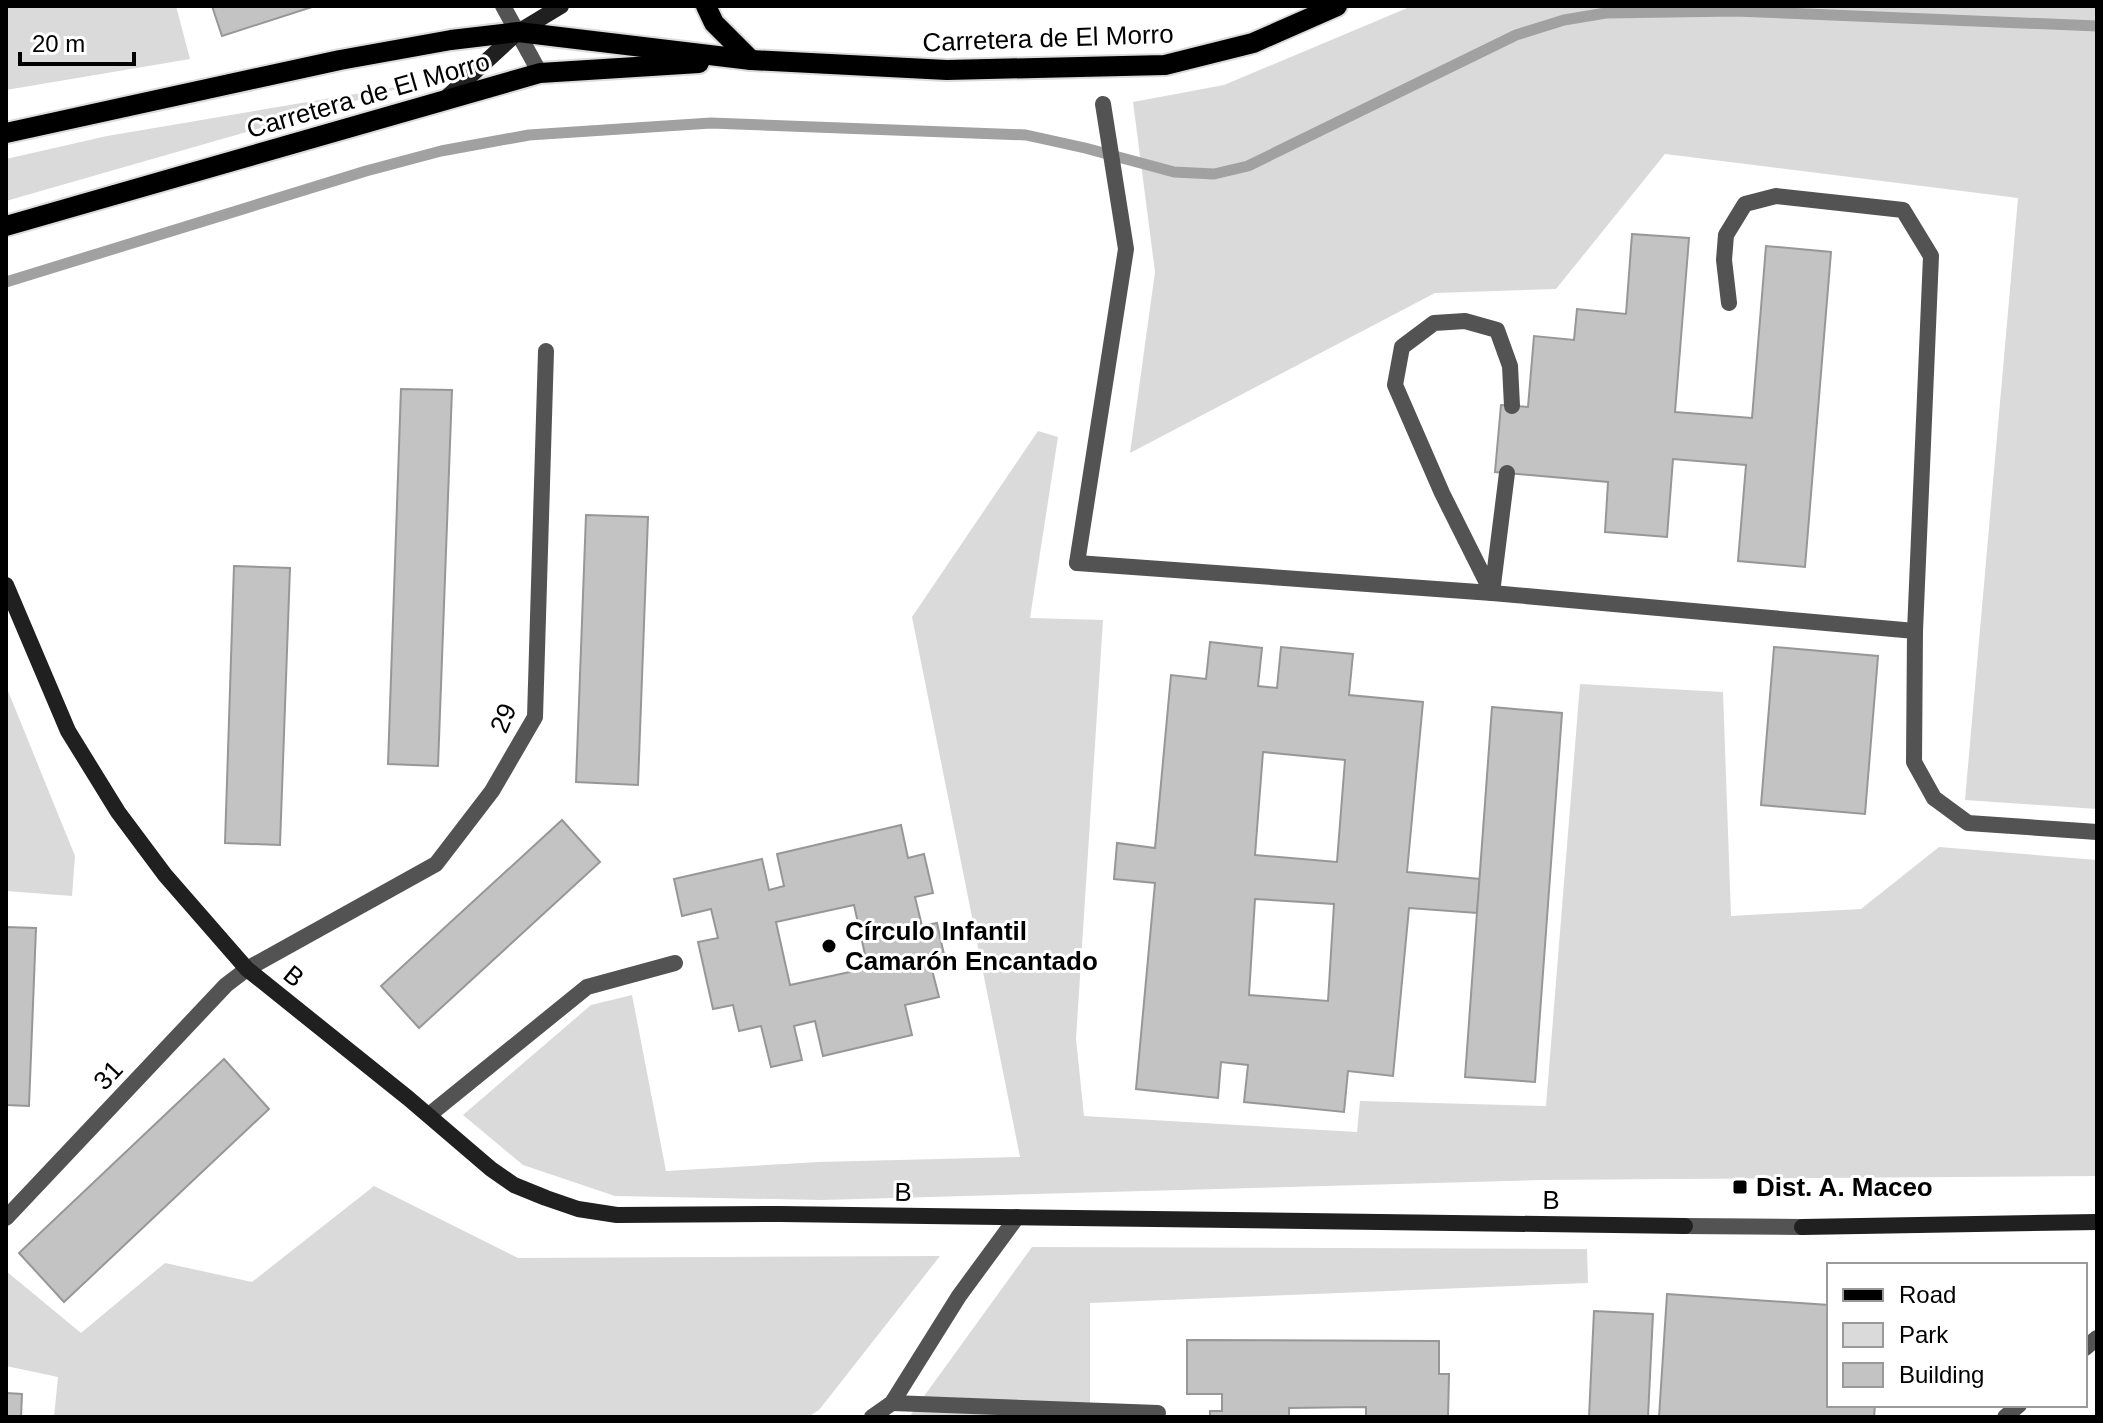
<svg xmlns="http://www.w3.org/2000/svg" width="2103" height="1423" font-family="Helvetica,sans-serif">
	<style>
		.green { fill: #dadada }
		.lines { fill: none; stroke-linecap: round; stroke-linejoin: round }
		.stream { stroke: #a1a1a1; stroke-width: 11 }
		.building { fill: #c3c3c3; stroke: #979797; stroke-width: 2; fill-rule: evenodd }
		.primary-casing { stroke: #dbdbdb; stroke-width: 24 }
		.lane { stroke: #535353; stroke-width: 16 }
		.street { stroke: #535353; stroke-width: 16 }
		.secondary { stroke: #202020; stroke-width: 16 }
		.primary { stroke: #000; stroke-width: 20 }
		.poi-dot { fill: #000; stroke: #fff; stroke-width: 3 }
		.labels { text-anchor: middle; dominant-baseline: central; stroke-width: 6; stroke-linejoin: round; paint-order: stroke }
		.street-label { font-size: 26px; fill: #000; stroke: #fff }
		.poi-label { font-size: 26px; font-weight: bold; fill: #000; stroke: #fff; text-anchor: start }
	</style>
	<rect width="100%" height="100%" fill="#fff"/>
	<g class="green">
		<path d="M6 6H176L190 59 6 90Z"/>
		<path d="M1412 6H2097V809L1965 800 2018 198 1665 154 1556 289 1435 293 1130 453 1155 272 1133 102 1224 85Z"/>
		<path d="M414 84 6 201V159L107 136Z"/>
		<path d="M1038 431 1058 437 1030 618 1103 620 1076 1039 1084 1116 1357 1132 1360 1101 1546 1106 1580 684 1723 692 1731 916 1861 909 1939 847 2097 860V1176L1541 1180 822 1200 615 1196 523 1165 463 1115 591 1005 632 995 666 1171 818 1162 1020 1157 912 617Z"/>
		<path d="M6 686 75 856 72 896 6 891Z"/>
		<path d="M374 1186 518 1258 940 1256 819 1410 808 1417H54L58 1377 6 1366V1271L81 1333 165 1263 252 1282Z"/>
		<path d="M1032 1247 1587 1249 1588 1283 1090 1303V1417H909Z"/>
	</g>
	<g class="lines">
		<path class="stream" d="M6 282 366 171 441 151 529 135 711 123 1026 135 1085 148 1174 172 1214 174 1248 166 1516 35 1564 20 1606 13 1735 11 2097 26"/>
	</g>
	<g class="building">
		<path d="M212 6H315L222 36Z"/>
		<path d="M1632 234 1689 238 1675 412 1752 418 1766 246 1831 252 1805 567 1738 561 1746 465 1673 459 1667 537 1605 532 1608 482 1495 472 1501 405 1528 407 1534 336 1574 340 1577 309 1626 314Z"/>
		<path d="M401 389 452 390 438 766 388 764Z"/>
		<path d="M586 515 648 517 638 785 576 782Z"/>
		<path d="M234 566 290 568 280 845 225 843Z"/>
		<path d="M1210 642 1262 648 1258 686 1277 688 1281 647 1353 654 1349 695 1423 702 1407 872 1480 879 1477 913 1409 908 1393 1076 1348 1071 1344 1112 1244 1102 1248 1065 1221 1062 1218 1098 1136 1089 1155 883 1114 879 1117 843 1155 848 1171 675 1206 679ZM1263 752 1345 760 1337 862 1255 855ZM1255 899 1334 904 1328 1001 1249 995Z"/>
		<path d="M1774 647 1878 656 1865 814 1761 805Z"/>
		<path d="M1492 707 1562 713 1535 1082 1465 1077Z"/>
		<path d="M562 820 600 862 419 1028 381 986Z"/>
		<path d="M901 825 908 858 924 854 933 893 915 897 922 926 937 923 945 959 930 962 939 997 905 1005 912 1035 823 1056 815 1021 794 1026 802 1060 771 1067 761 1026 739 1031 733 1005 713 1009 698 942 718 938 711 909 682 916 674 879 762 859 769 890 784 886 777 854ZM854 905 868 968 790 985 776 922Z"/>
		<path d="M6 927 36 928 29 1106 6 1105Z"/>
		<path d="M224 1059 269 1109 64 1302 19 1253Z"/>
		<path d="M1667 1294 1829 1305V1405H1875L1874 1417H1659Z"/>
		<path d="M1594 1311 1653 1314 1648 1417H1589Z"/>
		<path d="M1187 1340 1439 1341V1374H1449L1448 1417H1366V1407L1289 1408V1417H1210V1411H1222V1394H1187Z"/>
		<path d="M6 1393 22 1394 21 1417H6Z"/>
	</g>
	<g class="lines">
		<defs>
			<g id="primary">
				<path d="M706 6 714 23 751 60"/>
				<path d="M6 133 340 60 451 40 518 32 751 60 947 70 1165 65 1253 43 1337 6"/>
				<path d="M6 226 540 73 699 63"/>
			</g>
		</defs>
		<use href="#primary" class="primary-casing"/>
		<g class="lane">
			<path d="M1729 303 1724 260 1726 235 1745 204 1776 196 1903 210 1931 256 1915 631"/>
			<path d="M1507 473 1492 593 1442 493 1395 385 1402 347 1434 323 1465 321 1497 330 1510 366 1512 406"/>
			<path d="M1077 563 1126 249 1103 104"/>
			<path d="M429 1115 587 987 675 963"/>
			<path d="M892 1403 1158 1413"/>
		</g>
		<g class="street">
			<path d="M503 6 540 73"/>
			<path d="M1077 563 1492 593 1915 631 1914 762 1934 798 1968 823 2097 832"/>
			<path d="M6 1218 226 985 247 969 436 864 492 791 535 717 546 351"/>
			<path d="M1685 1226 1802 1227"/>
			<path d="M2085 1348 2097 1338"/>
			<path d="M872 1417 892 1403 959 1296 1017 1217"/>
			<path d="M2005 1417 2019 1405"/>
		</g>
		<g class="secondary">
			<path d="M444 100 518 32 561 6"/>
			<path d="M6 585 68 731 118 812 165 875 247 969 408 1098 491 1169 514 1185 546 1198 578 1209 617 1215 780 1214 1685 1226"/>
			<path d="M1802 1227 2097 1222"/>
		</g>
		<use href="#primary" class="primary"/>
	</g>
	<g class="poi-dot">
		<circle cx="829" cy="946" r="8"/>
		<rect x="1732" y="1179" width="16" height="16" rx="4"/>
	</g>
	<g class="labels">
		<g class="street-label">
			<text transform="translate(1048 38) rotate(-2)">Carretera de El Morro</text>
			<text transform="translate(368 95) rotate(-16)">Carretera de El Morro</text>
			<text transform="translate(503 718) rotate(-67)">29</text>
			<text transform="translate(294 976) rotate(39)">B</text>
			<text transform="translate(108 1075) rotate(-47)">31</text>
			<text transform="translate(903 1192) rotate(1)">B</text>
			<text transform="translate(1551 1200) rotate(1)">B</text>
		</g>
		<g class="poi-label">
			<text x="845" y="931">Círculo Infantil<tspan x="845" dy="30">Camarón Encantado</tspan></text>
			<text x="1756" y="1187">Dist. A. Maceo</text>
		</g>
	</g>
	<rect width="2103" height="1423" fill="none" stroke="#000000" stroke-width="16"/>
	<rect x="1827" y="1263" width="260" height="144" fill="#ffffff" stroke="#999999" stroke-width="2"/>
	<rect x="1843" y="1289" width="40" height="12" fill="#000000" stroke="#999999" stroke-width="2"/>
	<text x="1899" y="1303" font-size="24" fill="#000000">Road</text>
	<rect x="1843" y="1323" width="40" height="24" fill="#dadada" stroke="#999999" stroke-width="2"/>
	<text x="1899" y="1343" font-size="24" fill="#000000">Park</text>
	<rect x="1843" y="1363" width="40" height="24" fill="#c3c3c3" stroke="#999999" stroke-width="2"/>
	<text x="1899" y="1383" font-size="24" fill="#000000">Building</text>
	<path d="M20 52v12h114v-12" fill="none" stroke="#000000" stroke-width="4"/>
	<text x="32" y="52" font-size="24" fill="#000000" stroke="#ffffff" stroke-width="6" paint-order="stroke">20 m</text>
</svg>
